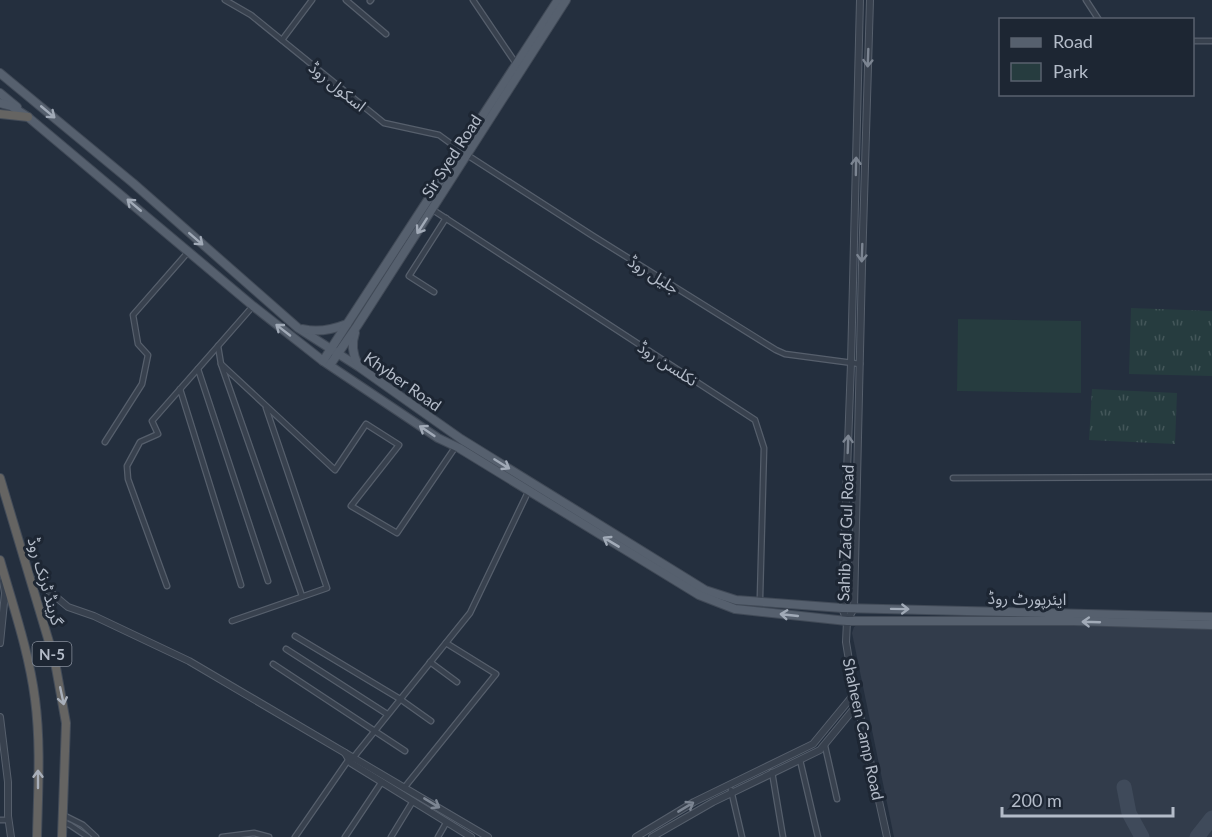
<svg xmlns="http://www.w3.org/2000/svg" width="1212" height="837" font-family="Lato,'Noto Sans Arabic',sans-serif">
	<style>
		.airport { fill: #323c4b }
		.grass { fill: url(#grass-tufts) }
		.park { fill: #263c3f }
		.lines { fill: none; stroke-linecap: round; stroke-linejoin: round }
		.taxiway { stroke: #3f4a5a; stroke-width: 15 }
		.minor-casing { stroke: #565f6c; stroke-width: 7 }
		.tertiary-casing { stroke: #565f6c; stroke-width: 8 }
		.primary-casing { stroke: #414a57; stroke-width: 10 }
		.trunk-casing { stroke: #434c59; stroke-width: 10 }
		.minor { stroke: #38414e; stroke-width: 4.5 }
		.tertiary { stroke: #38414e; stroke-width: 6 }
		.primary { stroke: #56606e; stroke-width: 8 }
		.trunk { stroke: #656462; stroke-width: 8 }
		.oneway { stroke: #7c8592 }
		.oneway2 { stroke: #a1aab7 }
		.oneway3 { stroke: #a8afba }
		.labels { text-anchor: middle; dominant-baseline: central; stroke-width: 6; stroke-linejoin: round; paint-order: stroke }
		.shield { fill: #1d2633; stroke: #878f9c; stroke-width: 1.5 }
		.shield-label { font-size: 15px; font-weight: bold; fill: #b4bcc9 }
		.street-label { font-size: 16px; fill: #b4bcc9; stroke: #1d2633 }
	</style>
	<defs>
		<pattern id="grass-tufts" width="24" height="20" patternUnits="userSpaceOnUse" patternTransform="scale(1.5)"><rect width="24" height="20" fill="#263c3f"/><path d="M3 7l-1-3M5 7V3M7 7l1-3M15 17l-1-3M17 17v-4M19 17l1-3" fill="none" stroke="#435659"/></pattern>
	</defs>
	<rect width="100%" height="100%" fill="#242f3e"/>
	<path class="airport" d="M903 622 1212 629V837H894L852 633 854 627 857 625Z"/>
	<g class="grass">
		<path d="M1131 308 1212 311V376L1129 374Z"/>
		<path d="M1092 389 1177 393 1175 444 1089 440Z"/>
	</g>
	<path class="park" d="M958 319 1081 321V393L957 391Z"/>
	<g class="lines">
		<g class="taxiway">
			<path d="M1124 787 1129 813 1142 837"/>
			<path d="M1197 837 1212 818"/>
		</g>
		<defs>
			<g id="minor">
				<path d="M225 0 251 15 384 123 439 135 461 151 593 236 776 350 785 354 860 364"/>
				<path d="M346 0 386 34"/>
				<path d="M473 0 517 65"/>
				<path d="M1086 0 1099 20"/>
				<path d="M370 1 371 0"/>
				<path d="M282 40 312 0"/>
				<path d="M1192 41H1212"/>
				<path d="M433 210 755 420 764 448 760 597"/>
				<path d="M434 292 409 276 446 218"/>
				<path d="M253 306 218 346 221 364 335 470 366 424 399 445 351 506 397 533 456 446"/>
				<path d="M221 364 302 596"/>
				<path d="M198 369 268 581"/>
				<path d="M180 389 241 585"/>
				<path d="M105 442 142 384 148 355 138 344 133 315 189 251"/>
				<path d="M953 478 1212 477"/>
				<path d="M167 586 128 479 127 466 140 442 158 434 152 421 218 346"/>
				<path d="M232 621 327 588 266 408"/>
				<path d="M295 636 400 699 431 721"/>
				<path d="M286 649 387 714"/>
				<path d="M430 662 457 682"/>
				<path d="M273 664 405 751"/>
				<path d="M825 746 837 799"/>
				<path d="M353 758 470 613 528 492"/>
				<path d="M800 760 818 837"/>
				<path d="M772 772 783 837"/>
				<path d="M404 788 496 674 446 643"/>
				<path d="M731 790 742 837"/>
				<path d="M63 815 83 825 96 837"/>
				<path d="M0 820H8"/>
				<path d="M62 822 70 825 88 837"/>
				<path d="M222 837 254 833 269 837"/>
				<path d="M295 837 349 759"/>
				<path d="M345 837 381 783"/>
				<path d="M391 837 413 801"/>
				<path d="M438 837 446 823"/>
			</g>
			<g id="tertiary">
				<path d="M870 0 862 266 854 608 847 621 846 642 852 679 887 837"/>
				<path d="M30 580 37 581 68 607 94 616 189 661 488 837"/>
				<path d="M847 621 842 608 851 363 860 0"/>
				<path d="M0 643 5 593 3 581"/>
				<path d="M0 717 8 782V816L11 837"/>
				<path d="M345 753 351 763 471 837"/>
				<path d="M636 837 694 802 813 744 855 693"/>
				<path d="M652 837 713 802 820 750 857 705"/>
			</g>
			<g id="primary">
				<path d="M0 73 133 183 298 328 359 367 461 439 705 590 736 600 842 608 1212 617"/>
				<path d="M0 93 17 107"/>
				<path d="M0 103 11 106 28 117 253 306 323 361 438 438 459 448 699 595 735 609 847 621H1073L1212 625"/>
				<path d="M303 329C318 333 334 329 347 324"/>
				<path d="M355 333C351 344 353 355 358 365"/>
				<path d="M323 361 558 0"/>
				<path d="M330 365 357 326 566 0"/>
			</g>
			<g id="trunk">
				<path d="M0 114 28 117"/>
				<path d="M0 478 55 662 66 723 62 837"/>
				<path d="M0 560C13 606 29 652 35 699 41 744 38 791 37 837"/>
			</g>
		</defs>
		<use href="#minor" class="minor-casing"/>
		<use href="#tertiary" class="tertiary-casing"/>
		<use href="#primary" class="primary-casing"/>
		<use href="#trunk" class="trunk-casing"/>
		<use href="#minor" class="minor"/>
		<use href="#tertiary" class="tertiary"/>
		<use href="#primary" class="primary"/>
		<use href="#trunk" class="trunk"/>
	</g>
	<defs><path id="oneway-shaft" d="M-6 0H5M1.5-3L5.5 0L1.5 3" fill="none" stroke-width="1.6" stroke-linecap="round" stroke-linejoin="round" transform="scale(1.5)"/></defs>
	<g class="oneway">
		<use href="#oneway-shaft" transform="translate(868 58) rotate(92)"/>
		<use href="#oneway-shaft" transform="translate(856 166) rotate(-89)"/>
		<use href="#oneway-shaft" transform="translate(862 253) rotate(92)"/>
		<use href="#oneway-shaft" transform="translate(848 444) rotate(-88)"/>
		<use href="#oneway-shaft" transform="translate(432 803) rotate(31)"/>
		<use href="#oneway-shaft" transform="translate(686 807) rotate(-31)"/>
	</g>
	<g class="oneway2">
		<use href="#oneway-shaft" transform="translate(48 112) rotate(40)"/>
		<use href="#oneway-shaft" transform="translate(134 205) rotate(-140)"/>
		<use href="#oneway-shaft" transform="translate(422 226) rotate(123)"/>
		<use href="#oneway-shaft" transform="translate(196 239) rotate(41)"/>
		<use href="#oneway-shaft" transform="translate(283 330) rotate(-142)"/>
		<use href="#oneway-shaft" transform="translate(427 431) rotate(-146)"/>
		<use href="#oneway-shaft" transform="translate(502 464) rotate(32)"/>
		<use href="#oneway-shaft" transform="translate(611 542) rotate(-149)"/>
		<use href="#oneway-shaft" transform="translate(900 609) rotate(1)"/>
		<use href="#oneway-shaft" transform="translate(789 615) rotate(-174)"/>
		<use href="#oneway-shaft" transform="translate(1091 622) rotate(-178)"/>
	</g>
	<g class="oneway3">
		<use href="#oneway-shaft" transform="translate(62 696) rotate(78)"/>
		<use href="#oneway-shaft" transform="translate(38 779) rotate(-90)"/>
	</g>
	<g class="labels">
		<rect class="shield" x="32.5" y="642" width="39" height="24" rx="4.5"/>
		<g class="shield-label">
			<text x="52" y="654">N-5</text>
		</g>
		<g class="street-label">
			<text transform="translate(338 86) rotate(39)">اسکول روڈ</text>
			<text transform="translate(451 156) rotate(-57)">Sir Syed Road</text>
			<text transform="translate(654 274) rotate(32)">جلیل روڈ</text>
			<text transform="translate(668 363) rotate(33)">نکلسن روڈ</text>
			<text transform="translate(403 381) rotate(35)">Khyber Road</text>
			<text transform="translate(845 533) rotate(-88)">Sahib Zad Gul Road</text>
			<text transform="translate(46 581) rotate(74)">گرینڈ ٹرنک روڈ</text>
			<text transform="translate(1027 598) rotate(1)">ایئرپورٹ روڈ</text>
			<text transform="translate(864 729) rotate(78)">Shaheen Camp Road</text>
		</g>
	</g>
	<rect x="999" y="18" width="195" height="78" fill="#1d2633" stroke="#59626f" stroke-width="1.5"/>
	<rect x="1011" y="38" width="30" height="9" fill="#56606e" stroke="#59626f" stroke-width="1.5"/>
	<text x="1053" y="48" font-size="18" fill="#b4bcc9">Road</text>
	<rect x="1011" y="63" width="30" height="18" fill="#263c3f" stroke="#59626f" stroke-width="1.5"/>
	<text x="1053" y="78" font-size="18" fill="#b4bcc9">Park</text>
	<path d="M1002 807v9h171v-9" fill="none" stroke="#b4bcc9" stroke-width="3"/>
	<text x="1011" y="807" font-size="18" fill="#b4bcc9" stroke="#1d2633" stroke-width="4.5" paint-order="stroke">200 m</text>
</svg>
